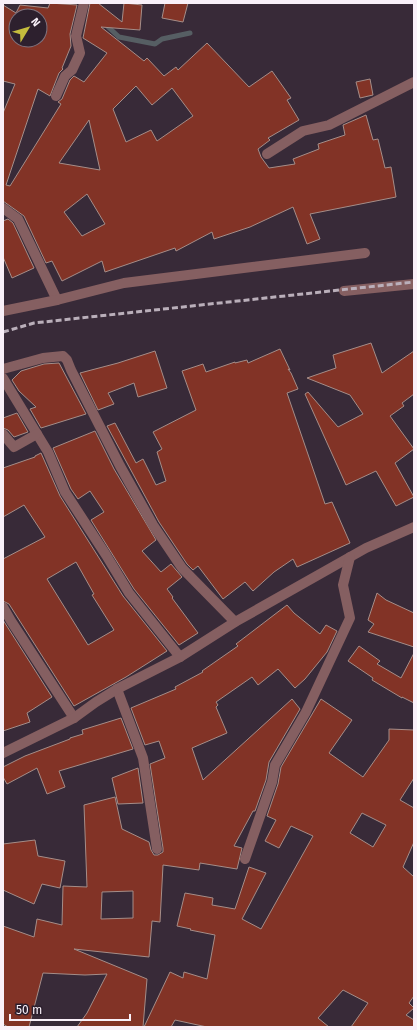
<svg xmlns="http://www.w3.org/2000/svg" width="417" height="1030" font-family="'Fira Sans',sans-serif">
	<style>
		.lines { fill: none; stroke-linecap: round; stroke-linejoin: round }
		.stream { stroke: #565e63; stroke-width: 5 }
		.building { fill: #823326; stroke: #a58d88; fill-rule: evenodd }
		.street { stroke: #855f61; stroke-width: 10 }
		.rail { stroke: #baafba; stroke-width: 3; stroke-dasharray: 6 3; stroke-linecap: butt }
	</style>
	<rect width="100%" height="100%" fill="#382a38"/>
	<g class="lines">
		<path class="stream" d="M105 24 119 37 155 44 162 39 190 33"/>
	</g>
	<g class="building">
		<path d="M50 3 77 5 70 34 71 46 62 68 63 69 59 73 50 96 38 89 6 185 10 186 61 104 58 102 62 99 70 80 74 76 84 82 107 53 83 38 90 3H98L122 22 124 3 142 5 140 30 101 27 144 61 147 58 164 76 176 67 178 70 207 43 249 87 272 71 291 98 287 100 299 120 268 138 270 140 258 149 261 157 269 168 295 164 293 159 319 149 318 144 345 135 343 125 366 115 373 140 378 139 385 168 391 167 396 197 310 214 320 239 307 244 293 207 250 227 214 239 212 232 176 251 175 248 105 272 102 261 62 281 52 261 46 263 24 216 3 201V113L15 84 3 81V5L16 13 20 5 48 8ZM16 16H40V40H16ZM136 86 152 105 172 88 193 116 157 141 151 130 126 142 113 109ZM89 120 100 170 59 163ZM87 194 105 224 82 236 64 212Z"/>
		<path d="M165 3H188L183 22 162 18Z"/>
		<path d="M370 79 373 95 360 98 356 82Z"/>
		<path d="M8 219 13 223 34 268 12 278 3 257V221Z"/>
		<path d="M371 343 382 373 414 351V394L402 403 404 406 390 416 414 449 395 463 414 497 396 506 376 471 346 485 305 394 308 392 338 427 363 414 350 395 307 378 336 368 333 355Z"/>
		<path d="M280 349 290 370 288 369 291 373 298 389 287 393 325 504 332 502 350 543 297 567 293 559 274 572 253 591 245 582 223 599 198 566 193 570 187 564 159 522 107 426 115 423 136 463 143 459 156 485 166 481 157 452 162 449 153 432 196 410 182 371 203 364 206 372 235 362V363L247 360 248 363Z"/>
		<path d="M155 351 167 388 138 397 134 383 108 393 114 404 98 410 80 373 118 363Z"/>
		<path d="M59 363 86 414 41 428 30 409 36 407 19 391 12 380 21 371 44 364Z"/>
		<path d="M17 413 28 432 14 437 8 430 3 428V418Z"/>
		<path d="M95 431 114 469 156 540 142 551 161 572 171 564 182 577 167 589 173 597 172 598 198 633 179 645 134 589 91 520 104 512 90 491 78 499 71 489 53 448Z"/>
		<path d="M41 453 60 496 123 596 167 651 126 677 74 706 9 604 3 601V559L45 537 24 505 3 517V468L35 457V456ZM76 562 94 594 92 595 114 630 88 645 47 579Z"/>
		<path d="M377 593 386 600 414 613V647L368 632 374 624 368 620Z"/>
		<path d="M287 605 294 613 320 634 326 625 337 631 327 652 305 679 295 688 278 669 258 685 252 677 216 702 218 705 216 707 227 733 192 748 203 780 292 699 300 709 269 762 266 780 255 811H253L234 846 242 848 237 869 200 863 199 870 163 865 160 922 152 921 149 957 74 949 147 979 143 1027H77L87 1013 107 974 85 975 43 973 29 1027H8L3 1024V926L34 937 37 919 62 925 63 886 87 887 84 805 115 797 122 829 149 842 151 850 154 855H158L163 852V848L150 764 165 758 159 741 145 745 131 708 176 689 175 687 203 672 202 671 238 646 236 644ZM133 891V918L101 919 102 892Z"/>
		<path d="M3 620 52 697 27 713 30 722 3 731Z"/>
		<path d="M359 646 380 661 377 664 401 678 414 653V703L402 697V698L372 680 373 678 348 661Z"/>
		<path d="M321 699 352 720 329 753 363 777 389 740V729L414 730V778L400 800 414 808V842L403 867 414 877V996L409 1003 414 1008 406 1015 414 1020V1027H351L368 1003 343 990 318 1018 329 1027H207L175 1020 171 1027H144L170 972 183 978 184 972 207 979 215 935 190 930 191 929 177 926 185 893 213 898 212 905 235 909 249 867 266 873 242 919 261 929 313 836 291 826 279 848 265 841 276 820 267 816 278 784 281 767ZM362 813 386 825 373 847 350 833Z"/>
		<path d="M121 718 133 749 59 771 65 787 47 794 37 768 7 784 3 777V767L25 756 70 739V738L83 734 82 730Z"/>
		<path d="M138 768 143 803 118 804 112 778Z"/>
		<path d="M35 840 38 856 65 861 60 888 42 884 34 904 3 890V844Z"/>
	</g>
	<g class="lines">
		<g class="street">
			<path d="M56 96 65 76 72 70 80 53 76 36 84 3"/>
			<path d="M267 154 303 131 329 125 414 82"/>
			<path d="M3 208 18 219 57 300"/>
			<path d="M344 291 414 284"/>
			<path d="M3 311 57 300 124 283 365 253"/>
			<path d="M3 369 43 358 63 356 67 360 71 370 120 466 153 525 182 568 235 622"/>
			<path d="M3 378 48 452 65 492 106 555 129 593 180 657"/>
			<path d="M3 434 14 447 37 434"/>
			<path d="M3 607 11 621 74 718"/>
			<path d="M117 689 143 758 157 849"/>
			<path d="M3 753 74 718 96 702 117 689 180 657 235 622 366 548 414 527"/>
			<path d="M245 859 272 782 275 765 306 712 350 618 343 585 350 557"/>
		</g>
		<path class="rail" d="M3 332 34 323 414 282"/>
	</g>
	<rect width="417" height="1030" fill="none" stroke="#f9f0f9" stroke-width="8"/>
	<g transform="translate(28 28) rotate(52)"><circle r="19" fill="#2d202e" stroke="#7f737f"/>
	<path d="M0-3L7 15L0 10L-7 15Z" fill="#c5bc3d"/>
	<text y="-6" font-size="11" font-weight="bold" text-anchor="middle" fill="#f9f0f9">N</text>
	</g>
	<path d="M10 1014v6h120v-6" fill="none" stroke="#f9f0f9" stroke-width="2"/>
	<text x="16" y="1014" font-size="12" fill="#f9f0f9" stroke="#2d202e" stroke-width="3" paint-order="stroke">50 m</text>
</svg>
